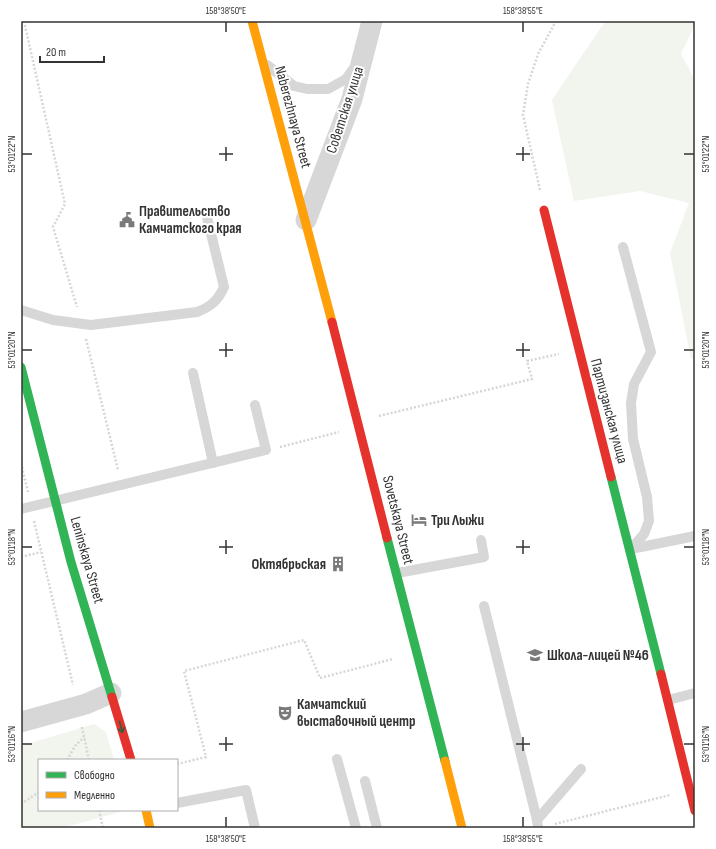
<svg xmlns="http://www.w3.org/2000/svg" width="716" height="849" font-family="'Sofia Sans Condensed',sans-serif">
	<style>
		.green { fill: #f1f5ed }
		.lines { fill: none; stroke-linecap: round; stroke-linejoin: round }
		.path { stroke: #d6d6d6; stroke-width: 2.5; stroke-dasharray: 2 2; stroke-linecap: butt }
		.lane { stroke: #d7d7d7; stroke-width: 10 }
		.street { stroke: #d7d7d7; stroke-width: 21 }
		.fast { stroke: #30b455; stroke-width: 9 }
		.slow { stroke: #ff9f0a; stroke-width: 9 }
		.jam { stroke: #e5322d; stroke-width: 9 }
		.oneway { stroke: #32603f }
		.ticks { fill: none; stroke: #333; stroke-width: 1.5 }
		.labels { text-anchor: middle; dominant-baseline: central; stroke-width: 4; stroke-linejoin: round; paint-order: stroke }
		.street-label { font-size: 15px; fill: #333; stroke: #fff }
		.poi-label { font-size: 15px; font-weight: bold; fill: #333; stroke: #fff; text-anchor: start }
		.neatline { fill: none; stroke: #333; stroke-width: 1.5 }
		.ticks-label { font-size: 10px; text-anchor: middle; fill: #333 }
	</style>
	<rect width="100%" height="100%" fill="#fff"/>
	<g class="green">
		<path d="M606 21H695V24L681 54 695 80V359H691L670 253 689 203 640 191 574 201 552 100 602 26Z"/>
		<path d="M94 724 106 732 114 760H39V810H127L62 828H21V746Z"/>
	</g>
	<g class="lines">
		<g class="path">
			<path d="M24 21 65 204 53 227 77 307"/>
			<path d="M540 190 523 115 528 84 538 54 556 21"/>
			<path d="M86 339 118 470"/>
			<path d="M379 416 532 379 527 361 559 354"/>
			<path d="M280 447 339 432"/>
			<path d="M21 463 28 492"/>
			<path d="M34 521 73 685"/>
			<path d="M21 557 41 552"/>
			<path d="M82 727 89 760"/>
			<path d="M67 760 75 746 84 737"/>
			<path d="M177 764 206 757 184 671 304 640 320 678 393 659"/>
			<path d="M21 804 39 792"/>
			<path d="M99 810 103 828"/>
			<path d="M555 824 670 795"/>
		</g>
		<g class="lane">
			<path d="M267 65 294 86 307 89H328L346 79 354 68"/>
			<path d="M623 247 651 352 634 384 631 403 633 439 647 497 649 521 644 534 631 549"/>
			<path d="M21 310 53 320 91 325 197 312C210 307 218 301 224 287L206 213"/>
			<path d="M193 373 213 463"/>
			<path d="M21 509 266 450 255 405"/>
			<path d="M631 549 695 536"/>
			<path d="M397 573 484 557 481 540"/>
			<path d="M484 606 537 820"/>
			<path d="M668 700 695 693"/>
			<path d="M337 759 356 828"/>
			<path d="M365 781 377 828"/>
			<path d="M177 803 246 790 255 828"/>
			<path d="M538 828 537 820 581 769"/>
		</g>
		<g class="street">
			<path d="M306 220 352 99 372 21"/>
			<path d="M21 722 86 704 111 693"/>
		</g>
		<g class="fast">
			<path d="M21 367 71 562 112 697"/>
			<path d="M611 477 661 674"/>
			<path d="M387 538 445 761"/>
		</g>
		<g class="slow">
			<path d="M252 21 332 322"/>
			<path d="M445 761 462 828"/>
			<path d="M146 810 150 828"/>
		</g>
		<g class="jam">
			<path d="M544 210 611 477"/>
			<path d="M332 322 387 538"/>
			<path d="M661 674 695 811"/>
			<path d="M112 697 131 760"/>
		</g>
	</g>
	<defs><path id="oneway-shaft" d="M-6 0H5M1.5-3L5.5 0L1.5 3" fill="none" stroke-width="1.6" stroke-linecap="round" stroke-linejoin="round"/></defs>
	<use class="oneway" href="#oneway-shaft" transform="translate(121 727) rotate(74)"/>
	<path class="ticks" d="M226 22V32M523 22V32M226 147V161M523 147V161M22 154H32M219 154H233M516 154H530M684 154H694M226 343V357M523 343V357M22 350H32M219 350H233M516 350H530M684 350H694M226 540V554M523 540V554M22 547H32M219 547H233M516 547H530M684 547H694M226 737V751M523 737V751M22 744H32M219 744H233M516 744H530M684 744H694M226 817V827M523 817V827"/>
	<defs>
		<symbol id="civic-bare" viewBox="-9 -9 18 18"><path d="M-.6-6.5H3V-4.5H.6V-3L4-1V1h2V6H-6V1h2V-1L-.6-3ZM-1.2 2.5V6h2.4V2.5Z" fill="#7a7a7a" stroke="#fff" stroke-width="2.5" paint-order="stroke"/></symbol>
		<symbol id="hotel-bare" viewBox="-9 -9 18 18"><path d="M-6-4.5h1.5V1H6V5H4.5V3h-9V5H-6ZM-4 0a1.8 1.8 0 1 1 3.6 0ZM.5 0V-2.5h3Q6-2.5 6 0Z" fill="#7a7a7a" stroke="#fff" stroke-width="2.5" paint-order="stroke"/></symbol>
		<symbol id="building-bare" viewBox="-9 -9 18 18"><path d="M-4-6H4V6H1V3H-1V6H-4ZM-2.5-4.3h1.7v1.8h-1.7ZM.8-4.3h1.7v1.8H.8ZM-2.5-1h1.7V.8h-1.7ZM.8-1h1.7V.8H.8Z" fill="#7a7a7a" stroke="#fff" stroke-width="2.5" paint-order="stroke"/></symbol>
		<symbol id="school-bare" viewBox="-9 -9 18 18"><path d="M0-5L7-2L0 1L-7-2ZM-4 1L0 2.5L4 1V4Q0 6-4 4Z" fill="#7a7a7a" stroke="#fff" stroke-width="2.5" paint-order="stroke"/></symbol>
		<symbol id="theatre-bare" viewBox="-9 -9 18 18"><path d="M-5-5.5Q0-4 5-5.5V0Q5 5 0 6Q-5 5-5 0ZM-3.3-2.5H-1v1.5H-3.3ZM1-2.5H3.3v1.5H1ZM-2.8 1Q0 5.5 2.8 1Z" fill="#7a7a7a" stroke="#fff" stroke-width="2.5" paint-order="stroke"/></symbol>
	</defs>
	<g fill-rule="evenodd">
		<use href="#civic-bare" x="116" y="209" width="22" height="22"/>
		<use href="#hotel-bare" x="408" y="509" width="22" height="22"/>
		<use href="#building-bare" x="327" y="553" width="22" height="22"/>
		<use href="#school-bare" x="524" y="644" width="22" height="22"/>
		<use href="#theatre-bare" x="274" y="702" width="22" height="22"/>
	</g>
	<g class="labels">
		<g class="street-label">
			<text transform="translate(345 110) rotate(-72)">Советская улица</text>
			<text transform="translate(293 117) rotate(75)">Naberezhnaya Street</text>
			<text transform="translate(609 411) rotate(75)">Партизанская улица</text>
			<text transform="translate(398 520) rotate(76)">Sovetskaya Street</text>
			<text transform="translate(87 560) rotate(74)">Leninskaya Street</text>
		</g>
		<g class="poi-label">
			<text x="139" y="211">Правительство<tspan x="139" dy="17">Камчатского края</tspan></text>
			<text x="431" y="520">Три Лыжи</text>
			<text x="326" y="564" text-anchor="end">Октябрьская</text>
			<text x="547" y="655">Школа-лицей №46</text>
			<text x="297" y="704">Камчатский<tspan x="297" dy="17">выставочный центр</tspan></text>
		</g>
	</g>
	<rect width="716" height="849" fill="none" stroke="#ffffff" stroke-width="44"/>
	<rect x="38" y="759" width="140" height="52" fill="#ffffff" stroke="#adadad"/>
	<rect x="46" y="772" width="20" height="6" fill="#30b455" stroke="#adadad"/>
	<text x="74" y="779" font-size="12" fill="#333333">Свободно</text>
	<rect x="46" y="792" width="20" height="6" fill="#ff9f0a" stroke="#adadad"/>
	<text x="74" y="799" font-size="12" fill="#333333">Медленно</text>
	<path d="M40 56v6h64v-6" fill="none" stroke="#333333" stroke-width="2"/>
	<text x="46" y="56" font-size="12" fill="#333333" stroke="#ffffff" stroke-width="3" paint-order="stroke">20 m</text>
	<rect x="22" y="22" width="672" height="805" class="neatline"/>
	<g class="ticks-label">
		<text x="226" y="14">158°38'50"E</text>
		<text x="523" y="14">158°38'55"E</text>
		<text transform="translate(11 154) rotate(-90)" y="4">53°01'22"N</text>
		<text transform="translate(705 154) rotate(-90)" y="4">53°01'22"N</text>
		<text transform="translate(11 350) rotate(-90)" y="4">53°01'20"N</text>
		<text transform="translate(705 350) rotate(-90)" y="4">53°01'20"N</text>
		<text transform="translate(11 547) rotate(-90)" y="4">53°01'18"N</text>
		<text transform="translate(705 547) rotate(-90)" y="4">53°01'18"N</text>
		<text transform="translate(11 744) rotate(-90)" y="4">53°01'16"N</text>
		<text transform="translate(705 744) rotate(-90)" y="4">53°01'16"N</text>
		<text x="226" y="842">158°38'50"E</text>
		<text x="523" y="842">158°38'55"E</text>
	</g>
</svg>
